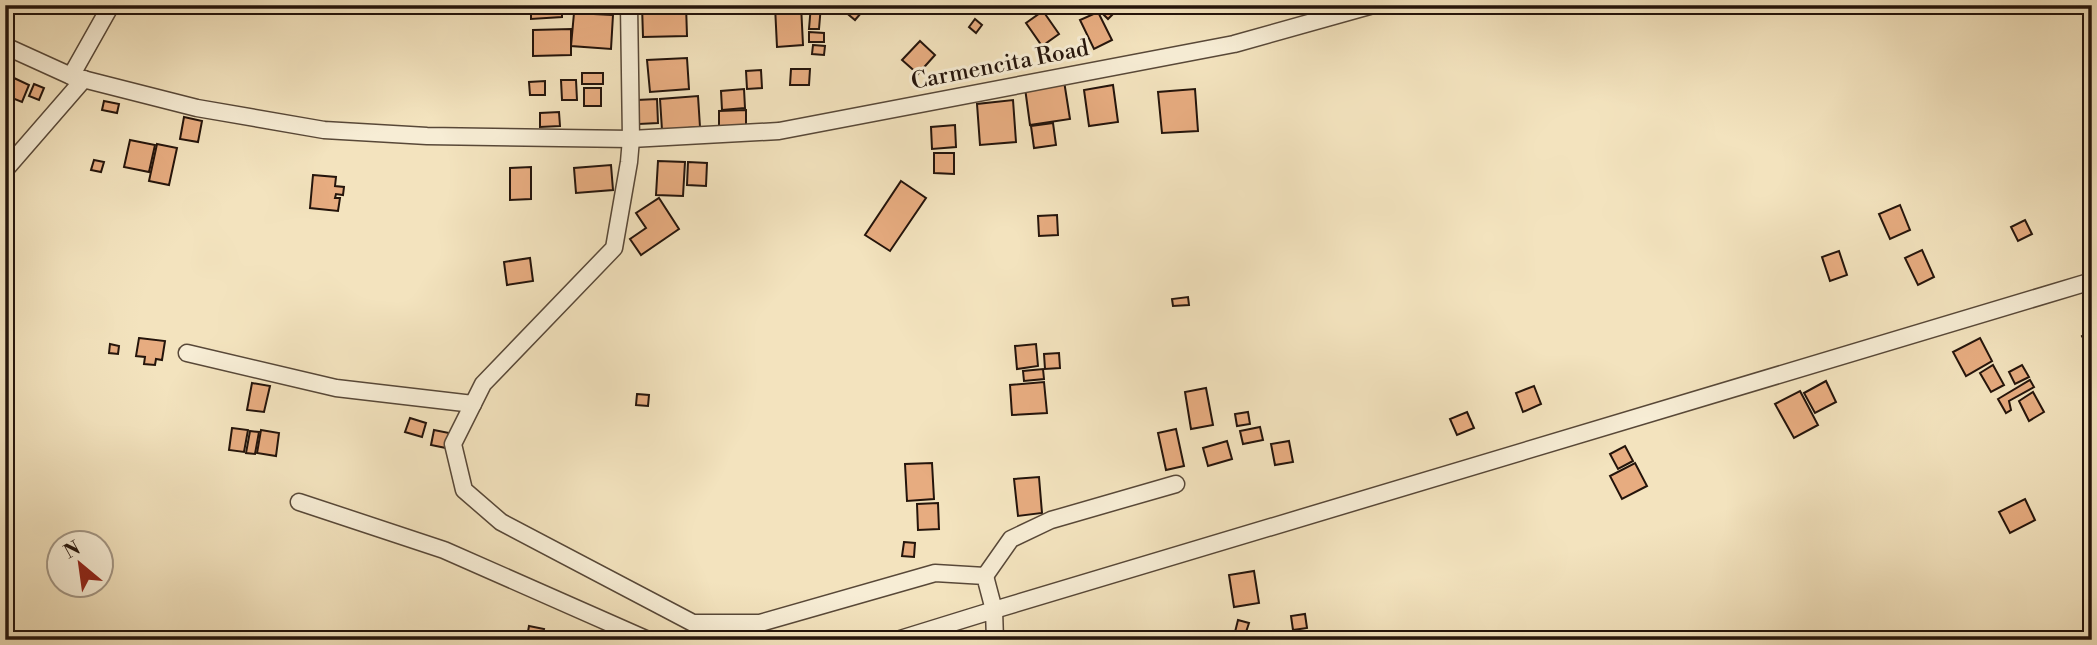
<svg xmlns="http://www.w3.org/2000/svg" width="2097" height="645" font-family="'Libre Bodoni',serif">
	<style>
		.building { fill: #e7ac80; stroke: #24140b; stroke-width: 2 }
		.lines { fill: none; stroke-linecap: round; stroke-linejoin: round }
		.street-casing { stroke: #584838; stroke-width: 19 }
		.street { stroke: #f7edd5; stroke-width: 16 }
		.labels { text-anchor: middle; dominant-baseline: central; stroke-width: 6; stroke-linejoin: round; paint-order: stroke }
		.street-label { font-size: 23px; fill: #24140b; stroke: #f7edd5 }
	</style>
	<rect width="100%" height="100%" fill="#f3e3be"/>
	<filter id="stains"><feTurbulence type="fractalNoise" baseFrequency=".00286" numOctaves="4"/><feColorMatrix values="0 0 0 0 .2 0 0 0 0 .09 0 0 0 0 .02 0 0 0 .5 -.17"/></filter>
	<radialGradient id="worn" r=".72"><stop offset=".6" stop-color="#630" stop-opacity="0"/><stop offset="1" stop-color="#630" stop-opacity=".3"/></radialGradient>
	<g class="building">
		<path d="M531 5H562V17L531 19Z"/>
		<path d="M642 5H686L687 36 643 37Z"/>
		<path d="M801 5 803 45 777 47 775 6Z"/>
		<path d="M811 5H821L819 29H809Z"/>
		<path d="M837 5H868L855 20Z"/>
		<path d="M1099 5H1122L1108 19 1097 8Z"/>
		<path d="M1043 11 1059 34 1042 46 1026 23Z"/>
		<path d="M1098 12 1112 40 1094 49 1080 20Z"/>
		<path d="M574 13 613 15 611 49 571 46Z"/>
		<path d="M975 19 982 25 976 33 969 27Z"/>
		<path d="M571 29V55L533 56V30Z"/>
		<path d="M809 32 824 33V42H809Z"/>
		<path d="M920 41 935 55 918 74 902 60Z"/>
		<path d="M813 45 825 46 824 55 812 54Z"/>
		<path d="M687 58 689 89 650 92 647 60Z"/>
		<path d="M791 69H810L809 85H790Z"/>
		<path d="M761 70 762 88 747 89 746 71Z"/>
		<rect x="582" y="73" width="21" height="11"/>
		<path d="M14 78 29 85 22 102 7 96Z"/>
		<path d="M561 80H576L577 100H562Z"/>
		<path d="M545 81V95H530L529 82Z"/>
		<path d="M1064 81 1070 119 1030 125 1025 88Z"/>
		<path d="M34 84 44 88 39 100 29 96Z"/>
		<path d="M1113 85 1118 122 1089 126 1084 90Z"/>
		<rect x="584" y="88" width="17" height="18"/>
		<path d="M744 89 745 108 722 110 721 91Z"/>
		<path d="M1195 89 1198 131 1162 133 1158 92Z"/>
		<path d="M698 96 700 127 662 130 660 99Z"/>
		<path d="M657 99 658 123 639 124 637 100Z"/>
		<path d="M1013 100 1016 142 980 145 977 104Z"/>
		<path d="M104 101 119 104 117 113 102 110Z"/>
		<path d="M746 110V126L719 127V111Z"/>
		<path d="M559 112 560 126 540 127V113Z"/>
		<path d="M184 117 202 121 198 142 180 139Z"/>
		<path d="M1053 123 1056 145 1034 148 1031 126Z"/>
		<path d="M955 125 956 147 932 149 931 127Z"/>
		<path d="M130 140 155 145 149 172 124 167Z"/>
		<path d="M157 144 177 148 169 185 149 181Z"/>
		<path d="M934 153H954V174L934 173Z"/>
		<path d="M94 160 104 162 101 172 91 170Z"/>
		<path d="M658 161 685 162 683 196 656 195Z"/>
		<path d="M688 162 707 163 706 186 687 185Z"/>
		<path d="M611 165 613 190 576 193 574 168Z"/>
		<path d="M531 167V199L510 200V168Z"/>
		<path d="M313 175 336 177 335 186 344 187 343 195 336 194 335 198H340L338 211 310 208Z"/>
		<path d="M901 181 926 198 890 251 865 235Z"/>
		<path d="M659 198 679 229 641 255 630 239 646 228 636 213Z"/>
		<path d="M1900 205 1910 230 1890 239 1879 214Z"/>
		<path d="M1057 215 1058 235 1039 236 1038 216Z"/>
		<path d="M2025 220 2032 234 2018 241 2011 227Z"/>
		<path d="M1922 250 1934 277 1918 285 1905 258Z"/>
		<path d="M1839 251 1847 275 1830 281 1822 257Z"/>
		<path d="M530 258 533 281 507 285 504 262Z"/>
		<path d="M1188 297 1189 305 1173 306 1172 299Z"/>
		<path d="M2092 330V352H2091L2082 336Z"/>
		<path d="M139 338 165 341 162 360 156 359 155 365 144 364 145 357 136 356Z"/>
		<path d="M1980 338 1992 361 1966 376 1953 352Z"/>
		<path d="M110 344 119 346 118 354 109 353Z"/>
		<path d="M1036 344 1038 366 1017 369 1015 346Z"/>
		<path d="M1059 353 1060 368 1045 369 1044 354Z"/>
		<path d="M1993 365 2004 385 1991 392 1980 373Z"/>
		<path d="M2022 365 2029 377 2015 384 2009 372Z"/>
		<path d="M1043 369 1044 379 1024 381 1023 371Z"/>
		<path d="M2030 380 2034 387 2009 401 2011 410 2006 413 1998 399Z"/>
		<path d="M1826 381 1836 402 1815 413 1804 393Z"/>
		<path d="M1044 382 1047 413 1012 415 1010 385Z"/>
		<path d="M252 383 270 386 264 412 247 410Z"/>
		<path d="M1534 386 1541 404 1523 412 1516 393Z"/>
		<path d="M1206 388 1213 425 1191 429 1185 392Z"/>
		<path d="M1800 391 1818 425 1794 438 1775 404Z"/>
		<path d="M2033 392 2044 412 2029 421 2019 401Z"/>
		<path d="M637 394 649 395 648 406 636 405Z"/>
		<path d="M1248 412 1250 424 1237 426 1235 414Z"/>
		<path d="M1467 412 1474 428 1457 435 1450 419Z"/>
		<path d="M410 418 426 423 422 437 405 432Z"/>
		<path d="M1260 427 1263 440 1243 444 1240 431Z"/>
		<path d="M232 428 248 430 244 452 229 450Z"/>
		<path d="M1176 429 1184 466 1166 470 1158 433Z"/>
		<path d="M261 430 279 433 276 456 257 453Z"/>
		<path d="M434 430 449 433 446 448 431 445Z"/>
		<path d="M250 431 259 432 255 454 246 453Z"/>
		<path d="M1227 441 1232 459 1208 466 1203 448Z"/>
		<path d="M1289 441 1293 462 1275 465 1271 444Z"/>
		<path d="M1625 446 1633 461 1618 469 1610 454Z"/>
		<path d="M932 463 934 499 907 501 905 464Z"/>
		<path d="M1635 463 1647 486 1622 499 1610 476Z"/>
		<path d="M1039 477 1042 513 1018 516 1014 479Z"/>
		<path d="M2025 499 2035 520 2010 533 1999 512Z"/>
		<path d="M938 503 939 529 918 530 917 504Z"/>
		<path d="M904 542 915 543 914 557 902 556Z"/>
		<path d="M1254 571 1259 603 1234 607 1229 575Z"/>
		<path d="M1305 614 1307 628 1293 630 1291 616Z"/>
		<path d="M1238 620 1249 623 1245 635 1235 632Z"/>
		<path d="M529 626 544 629 541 640 527 637Z"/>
	</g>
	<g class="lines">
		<defs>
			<g id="street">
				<path d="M629 5 631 139 629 162 614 248 483 384 453 444 464 490 501 522 693 623H760L935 573 985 576 994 610 2092 281"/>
				<path d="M5 46 71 76 197 108 324 130 427 136 631 139 779 131 1234 44 1373 5"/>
				<path d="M71 76 111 5"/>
				<path d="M5 170 84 79"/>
				<path d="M187 353 336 388 473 404"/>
				<path d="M299 502 444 550 648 640"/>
				<path d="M985 576 1011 539 1051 520 1176 484"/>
				<path d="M897 640 994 610 995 640"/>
			</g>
		</defs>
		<use href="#street" class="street-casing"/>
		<use href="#street" class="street"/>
	</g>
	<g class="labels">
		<g class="street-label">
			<text transform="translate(1000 65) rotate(-11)">Carmencita Road</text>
		</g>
	</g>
	<rect width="2097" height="645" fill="none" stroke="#f3e3be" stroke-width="28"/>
	<rect x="7" y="7" width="2083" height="631" fill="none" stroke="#24140b" stroke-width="3.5"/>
	<rect x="14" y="14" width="2069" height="617" fill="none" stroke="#24140b" stroke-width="2"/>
	<g transform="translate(80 564) rotate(331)"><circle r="33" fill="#f7edd5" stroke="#a39684" stroke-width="2"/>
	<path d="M0-5L12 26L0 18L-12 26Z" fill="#8f2418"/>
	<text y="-10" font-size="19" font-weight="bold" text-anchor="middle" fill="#24140b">N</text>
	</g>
	<rect width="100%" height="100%" filter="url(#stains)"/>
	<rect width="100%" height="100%" fill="url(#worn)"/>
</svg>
